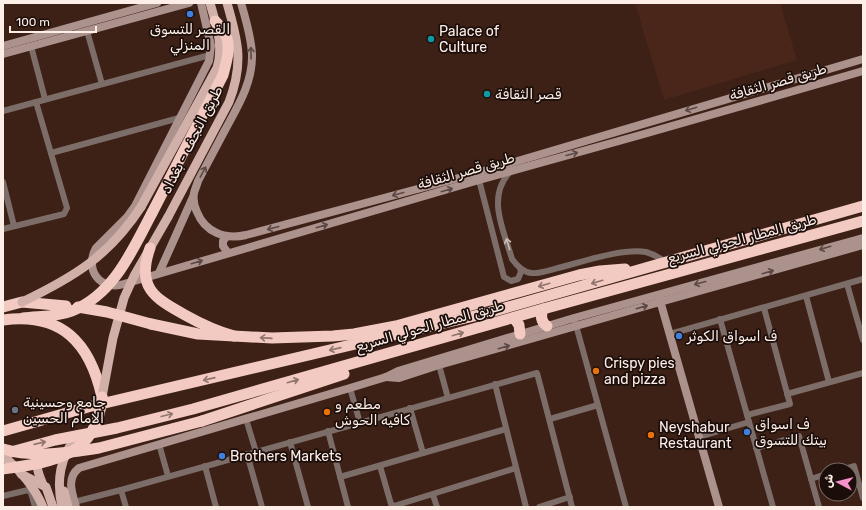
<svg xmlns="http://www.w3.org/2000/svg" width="866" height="510" font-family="Rubik,Cairo,sans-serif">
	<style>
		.built { fill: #492619 }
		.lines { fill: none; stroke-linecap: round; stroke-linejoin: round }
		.street { stroke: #7d6d69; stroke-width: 6 }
		.secondary { stroke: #ac928d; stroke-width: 8 }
		.primary { stroke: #d1b0a9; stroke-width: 9 }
		.highway { stroke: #f2cac2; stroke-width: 11 }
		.primary-bridge { stroke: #d1b0a9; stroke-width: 9 }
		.highway-bridge { stroke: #f2cac2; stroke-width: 11 }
		.oneway { stroke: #5c4945 }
		.oneway2 { stroke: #cabab5 }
		.oneway3 { stroke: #91756f }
		.shop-dot { fill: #3f7fe0; stroke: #1b0e0a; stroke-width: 1.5 }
		.culture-dot { fill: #0f9aa8; stroke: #1b0e0a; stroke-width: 1.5 }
		.food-dot { fill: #e8710a; stroke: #1b0e0a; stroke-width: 1.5 }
		.worship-dot { fill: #6b7280; stroke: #1b0e0a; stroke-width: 1.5 }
		.labels { text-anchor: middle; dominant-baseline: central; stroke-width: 3.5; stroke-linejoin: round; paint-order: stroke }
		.poi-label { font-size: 14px; fill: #feeee8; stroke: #1b0e0a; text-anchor: start }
		.street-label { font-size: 14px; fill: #feeee8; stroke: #1b0e0a }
	</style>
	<rect width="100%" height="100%" fill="#3d2116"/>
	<path class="built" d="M635 3H780L797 60 664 100Z"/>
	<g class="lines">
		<g class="street">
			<path d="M87 31 102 84"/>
			<path d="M31 46 45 99"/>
			<path d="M3 111 210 55"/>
			<path d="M51 153 179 118"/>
			<path d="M510 172C486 197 504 231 512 259 517 266 523 272 531 273 540 274 550 270 558 268 582 262 622 248 646 252 653 254 659 257 665 262"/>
			<path d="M479 180 504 277 511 281 518 279 521 272 520 268"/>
			<path d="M3 182 14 226"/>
			<path d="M3 229 64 214 67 208 36 102"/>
			<path d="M847 284 863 340"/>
			<path d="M806 296 829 382"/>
			<path d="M574 318 626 507"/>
			<path d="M720 319 773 507"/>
			<path d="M670 334 863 279"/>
			<path d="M439 365 448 398"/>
			<path d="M495 384 526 507"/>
			<path d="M350 388 360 423"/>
			<path d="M787 394 863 373"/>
			<path d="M410 408 423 453"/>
			<path d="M747 415 790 404 764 308"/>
			<path d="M246 419 256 452"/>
			<path d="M550 419 598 405"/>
			<path d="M328 431 348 507"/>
			<path d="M699 437 749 422"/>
			<path d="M290 442 308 507"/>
			<path d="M159 444 168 476"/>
			<path d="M756 448 799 436 819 507"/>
			<path d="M247 454 262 507"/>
			<path d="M205 466 216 507"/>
			<path d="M380 466 391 504 394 506 516 468"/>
			<path d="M841 470 854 466 863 498"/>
			<path d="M340 477 506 429"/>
			<path d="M811 479 826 474"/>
			<path d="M121 490 126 507"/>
			<path d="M433 495 437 507"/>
			<path d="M3 496 28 490 31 493 35 507"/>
			<path d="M74 502 121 490 537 373 572 507"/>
			<path d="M539 507 570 497"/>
		</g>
		<g class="secondary">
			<path d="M201 3 211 46 209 61 135 206 127 217 96 248C84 270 100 291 124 284L479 180 644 134 863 71"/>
			<path d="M241 3C246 20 251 36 252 54 253 82 238 106 225 130 216 147 207 164 198 181 197 185 195 189 194 193 193 199 194 206 197 212 205 232 225 240 246 235L477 173 863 59"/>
			<path d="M3 46 157 3"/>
			<path d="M3 54 189 3"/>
			<path d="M227 236 223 241V246L228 253"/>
			<path d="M159 273 193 197"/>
			<path d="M659 297 719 507"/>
			<path d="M386 377 399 378 439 365 660 302 863 245"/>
			<path d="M76 507C72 493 66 478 79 468L350 388 386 377 398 371 574 318 863 238"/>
		</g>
		<g class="primary">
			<path d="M141 207 217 68C224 46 216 24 210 3"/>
			<path d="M168 217 229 102C244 63 238 41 227 3"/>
			<path d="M40 458C34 467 40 476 43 485"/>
			<path d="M21 474 46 487 53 507"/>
			<path d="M64 491 68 507"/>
			<path d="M62 507C56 480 60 458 77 435"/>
		</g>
		<g class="highway">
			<path d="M152 213 223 75C226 63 232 46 225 34 223 29 219 25 215 21"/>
			<path d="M3 307 22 302 66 306"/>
			<path d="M543 309C540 316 541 322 547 326"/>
			<path d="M514 318 519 325 520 334"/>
			<path d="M3 320C62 312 90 343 102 397"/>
			<path d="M151 324 198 334 272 338 333 336 354 334 396 326 579 275 600 271 625 269"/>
			<path d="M202 421 344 374"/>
			<path d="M3 431 88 407 491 312 863 206"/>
			<path d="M11 452 55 440 117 428 193 409 543 309 863 221"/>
		</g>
		<g class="primary-bridge">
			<path d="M22 302C74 277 109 256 141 207"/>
			<path d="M102 397 113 338 124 298 134 276 168 217"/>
			<path d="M3 456C20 470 34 486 43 507"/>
		</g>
		<g class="highway-bridge">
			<path d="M150 248C136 287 154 298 185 315 201 324 216 331 234 336"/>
			<path d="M78 307 107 312 151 324"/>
			<path d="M23 318C39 316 57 317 72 311 114 294 132 251 152 213"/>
			<path d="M3 449C34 458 67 453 99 448L202 421"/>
			<path d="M3 469C53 462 97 457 102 397"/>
		</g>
	</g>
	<defs><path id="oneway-shaft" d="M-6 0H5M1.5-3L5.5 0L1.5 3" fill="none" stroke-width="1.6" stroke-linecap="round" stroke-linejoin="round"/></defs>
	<g class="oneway">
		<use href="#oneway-shaft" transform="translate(251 53) rotate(-91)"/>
		<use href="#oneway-shaft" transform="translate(691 109) rotate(163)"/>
		<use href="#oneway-shaft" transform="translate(572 154) rotate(-15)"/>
		<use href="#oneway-shaft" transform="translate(203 172) rotate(-62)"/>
		<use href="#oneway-shaft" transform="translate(447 190) rotate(-16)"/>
		<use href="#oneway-shaft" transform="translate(398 194) rotate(165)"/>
		<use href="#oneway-shaft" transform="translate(322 226) rotate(-16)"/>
		<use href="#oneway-shaft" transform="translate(273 228) rotate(165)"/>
		<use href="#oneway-shaft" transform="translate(825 248) rotate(164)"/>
		<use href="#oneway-shaft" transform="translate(197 262) rotate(-16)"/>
		<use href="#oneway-shaft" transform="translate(768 272) rotate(-16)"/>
		<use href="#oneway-shaft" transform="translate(700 283) rotate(165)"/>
		<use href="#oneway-shaft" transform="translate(642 307) rotate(-16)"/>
		<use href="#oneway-shaft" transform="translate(504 347) rotate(-16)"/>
	</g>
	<use class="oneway2" href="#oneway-shaft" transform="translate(508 244) rotate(-106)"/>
	<g class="oneway3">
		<use href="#oneway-shaft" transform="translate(597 282) rotate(164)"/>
		<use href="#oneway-shaft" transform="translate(544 285) rotate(164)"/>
		<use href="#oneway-shaft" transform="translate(458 334) rotate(-16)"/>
		<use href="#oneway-shaft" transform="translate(266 338) rotate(-176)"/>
		<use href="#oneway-shaft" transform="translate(335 349) rotate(167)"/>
		<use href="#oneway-shaft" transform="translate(209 379) rotate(167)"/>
		<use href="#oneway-shaft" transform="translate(293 381) rotate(-16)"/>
		<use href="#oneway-shaft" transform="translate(167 415) rotate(-14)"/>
		<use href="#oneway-shaft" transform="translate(40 443) rotate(-13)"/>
	</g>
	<g class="shop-dot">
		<circle cx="190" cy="14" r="4"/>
		<circle cx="679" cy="336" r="4"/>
		<circle cx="747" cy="432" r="4"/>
		<circle cx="222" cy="456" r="4"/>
	</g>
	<g class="culture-dot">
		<circle cx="431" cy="39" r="4"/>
		<circle cx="487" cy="94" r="4"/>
	</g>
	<g class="food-dot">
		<circle cx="596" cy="371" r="4"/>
		<circle cx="327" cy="412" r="4"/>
		<circle cx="651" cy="435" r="4"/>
	</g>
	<circle class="worship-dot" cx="15" cy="410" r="4"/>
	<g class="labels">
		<g class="poi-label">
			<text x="190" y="29" text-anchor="middle">القصر للتسوق<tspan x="190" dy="16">المنزلي</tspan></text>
			<text x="439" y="31">Palace of<tspan x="439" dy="16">Culture</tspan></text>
			<text x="495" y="94">قصر الثقافة</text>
			<text x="687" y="336">ف اسواق الكوثر</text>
			<text x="604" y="363">Crispy pies<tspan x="604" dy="16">and pizza</tspan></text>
			<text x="23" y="402">جامع وحسينية<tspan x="23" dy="16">الامام الحسين</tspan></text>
			<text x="335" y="404">مطعم و<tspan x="335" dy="16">كافيه الحوش</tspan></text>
			<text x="755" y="424">ف اسواق<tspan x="755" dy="16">بيتك للتسوق</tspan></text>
			<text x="659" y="427">Neyshabur<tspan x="659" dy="16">Restaurant</tspan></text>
			<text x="230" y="456">Brothers Markets</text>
		</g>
		<g class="street-label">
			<text transform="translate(778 82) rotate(-16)">طريق قصر الثقافة</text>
			<text transform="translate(192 140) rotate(-63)">طريق النجف - بغداد</text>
			<text transform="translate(466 171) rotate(-16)">طريق قصر الثقافة</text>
			<text transform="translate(742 239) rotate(-15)">طريق المطار الحولي السريع</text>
			<text transform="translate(430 326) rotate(-16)">طريق المطار الحولي السريع</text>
		</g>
	</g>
	<rect width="866" height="510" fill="none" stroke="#feeee8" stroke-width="8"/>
	<g transform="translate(838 482) rotate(277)"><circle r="19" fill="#1b0e0a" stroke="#766863"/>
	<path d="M0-3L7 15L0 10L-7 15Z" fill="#f890cb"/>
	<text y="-6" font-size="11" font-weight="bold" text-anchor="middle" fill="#feeee8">ش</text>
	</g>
	<path d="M10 26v6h86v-6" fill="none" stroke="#feeee8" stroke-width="2"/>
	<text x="16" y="26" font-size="12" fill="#feeee8" stroke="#1b0e0a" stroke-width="3" paint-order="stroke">100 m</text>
</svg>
